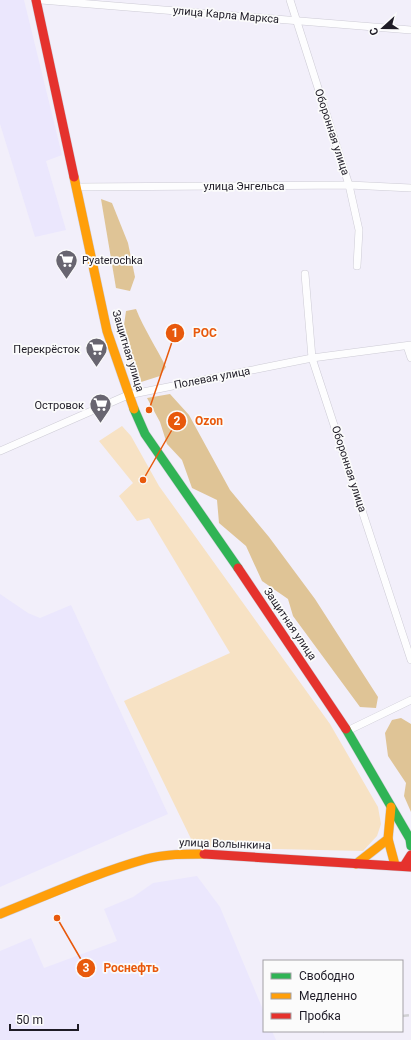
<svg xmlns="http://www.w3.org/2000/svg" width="411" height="1040" font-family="Roboto,sans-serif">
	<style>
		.built { fill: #ebe7fd }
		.green { fill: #f7e2c4 }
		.forest { fill: #dfc496 }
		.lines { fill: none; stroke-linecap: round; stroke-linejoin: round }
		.street-casing { stroke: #cdcbd5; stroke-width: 8 }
		.fast-casing { stroke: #cdcbd5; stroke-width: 10 }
		.slow-casing { stroke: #cdcbd5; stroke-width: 10 }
		.jam-casing { stroke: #cdcbd5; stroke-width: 10 }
		.street { stroke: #fdfdfe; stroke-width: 7 }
		.fast { stroke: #30b455; stroke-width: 9 }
		.slow { stroke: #ff9f0a; stroke-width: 9 }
		.jam { stroke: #e5322d; stroke-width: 9 }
		.rail { stroke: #d0d0d3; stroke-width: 2.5; stroke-dasharray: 7 7; stroke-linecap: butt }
		.labels { text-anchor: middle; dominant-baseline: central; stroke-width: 3.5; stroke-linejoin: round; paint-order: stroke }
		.street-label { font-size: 11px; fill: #1e1b26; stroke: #fbfbfb }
		.poi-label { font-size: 11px; fill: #1e1b26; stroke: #fbfbfb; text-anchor: end }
		.leader { fill: none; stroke: #e8590c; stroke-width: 1.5 }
		.callout-dot { fill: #e8590c; stroke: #fbfbfb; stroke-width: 1.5 }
		.mark-label { font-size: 12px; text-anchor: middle; font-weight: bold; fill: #fff }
		.callout-label { font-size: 12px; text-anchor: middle; font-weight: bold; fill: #e8590c; stroke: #fbfbfb; stroke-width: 3.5; stroke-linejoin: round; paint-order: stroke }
	</style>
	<rect width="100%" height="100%" fill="#f2effa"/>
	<g class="built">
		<path d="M0 0H24L62 155 46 161 66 230 35 237 0 124Z"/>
		<path d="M0 594 28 613 40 618 71 605 168 814 0 887Z"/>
		<path d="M197 876 220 907 264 1012V1031H272L276 1040H0V951L31 938 44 968 117 941 104 909 133 897 153 883Z"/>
	</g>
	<path class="green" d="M122 426 131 436 159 486 330 724 378 807 381 824 377 836 363 851 195 847 124 701 230 653 149 518 137 521 119 496 133 483 99 441Z"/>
	<g class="forest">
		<path d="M101 199 112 203 128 243 135 277 130 291 116 288Z"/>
		<path d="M136 309C144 329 156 347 166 367L160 376 138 383 130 359 129 342 124 325 126 311Z"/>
		<path d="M170 394 189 415 230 490 269 537 315 599 378 697 376 708 360 707 293 616 288 599 262 581 246 546 219 523 217 500 192 488 182 460 167 444 160 422 147 398Z"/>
		<path d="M401 718 411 724V812L404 796 406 783 388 756 385 733 392 720Z"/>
	</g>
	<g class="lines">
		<defs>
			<g id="street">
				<path d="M41 0 411 30"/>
				<path d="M290 0 349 185 359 230 357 266"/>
				<path d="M77 187 349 185 411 188"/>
				<path d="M305 274 312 358 411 660"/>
				<path d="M407 346 411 358"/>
				<path d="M0 451 128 395 312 358 411 345"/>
				<path d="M347 731 411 700"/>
			</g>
			<g id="fast">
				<path d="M134 409 145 434 238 568"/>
				<path d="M346 729 410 839 411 846"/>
			</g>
			<g id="slow">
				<path d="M74 177 107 331 134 409"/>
				<path d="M388 839 395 865"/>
				<path d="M356 864 388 839 391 807"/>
				<path d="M0 914C48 895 96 873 146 859 165 854 185 854 204 854"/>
			</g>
			<g id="jam">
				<path d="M36 0 74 177"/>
				<path d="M238 568 346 729"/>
				<path d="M204 854 411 867"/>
				<path d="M404 866 411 855"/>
			</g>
		</defs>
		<use href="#street" class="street-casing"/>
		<use href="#fast" class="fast-casing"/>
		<use href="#slow" class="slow-casing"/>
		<use href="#jam" class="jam-casing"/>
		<use href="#street" class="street"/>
		<use href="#fast" class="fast"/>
		<use href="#slow" class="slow"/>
		<use href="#jam" class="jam"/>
		<g class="rail">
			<path d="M402 1016 411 1015"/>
			<path d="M323 1031H324"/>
		</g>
	</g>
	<defs>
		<symbol id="supermarket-pin" viewBox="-11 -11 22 30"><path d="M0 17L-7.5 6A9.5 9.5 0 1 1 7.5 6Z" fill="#686570" stroke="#fbfbfb"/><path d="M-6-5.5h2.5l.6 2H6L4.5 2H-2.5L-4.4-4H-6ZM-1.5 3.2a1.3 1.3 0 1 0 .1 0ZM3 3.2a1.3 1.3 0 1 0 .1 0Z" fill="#fff"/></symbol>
	</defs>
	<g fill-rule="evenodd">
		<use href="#supermarket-pin" x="54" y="248" width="25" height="34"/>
		<use href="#supermarket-pin" x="84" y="336" width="25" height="34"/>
		<use href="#supermarket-pin" x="88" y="392" width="25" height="34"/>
	</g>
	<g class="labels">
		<g class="street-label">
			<text transform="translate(226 15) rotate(5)">улица Карла Маркса</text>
			<text transform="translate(332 132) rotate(72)">Оборонная улица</text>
			<text x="244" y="186">улица Энгельса</text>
			<text transform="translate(128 351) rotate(73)">Защитная улица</text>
			<text transform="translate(212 378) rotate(-11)">Полевая улица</text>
			<text transform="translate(349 469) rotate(72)">Оборонная улица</text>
			<text transform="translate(290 624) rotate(56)">Защитная улица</text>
			<text transform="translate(225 844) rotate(2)">улица Волынкина</text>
		</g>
		<g class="poi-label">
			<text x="82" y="260" text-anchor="start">Pyaterochka</text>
			<text x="80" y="349">Перекрёсток</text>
			<text x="84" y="405">Островок</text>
		</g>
	</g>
	<path class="leader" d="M149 410L175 333M143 480L177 421M57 918L86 968"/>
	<g class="callout-dot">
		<circle cx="149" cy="410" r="4"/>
		<circle cx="143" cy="480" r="4"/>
		<circle cx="57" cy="918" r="4"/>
		<circle cx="175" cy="333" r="10"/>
		<circle cx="177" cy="421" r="10"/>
		<circle cx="86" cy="968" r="10"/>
	</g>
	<g class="mark-label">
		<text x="175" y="337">1</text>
		<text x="177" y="425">2</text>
		<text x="86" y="972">3</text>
	</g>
	<g class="callout-label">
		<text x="205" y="337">РОС</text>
		<text x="209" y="425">Ozon</text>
		<text x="131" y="972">Роснефть</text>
	</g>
	<rect x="263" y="960" width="140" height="72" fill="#fbfbfb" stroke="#a3a1a6"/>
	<rect x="271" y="973" width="20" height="6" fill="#30b455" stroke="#a3a1a6"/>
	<text x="299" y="980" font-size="12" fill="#1e1b26">Свободно</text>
	<rect x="271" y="993" width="20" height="6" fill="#ff9f0a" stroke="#a3a1a6"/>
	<text x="299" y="1000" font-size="12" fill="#1e1b26">Медленно</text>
	<rect x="271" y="1013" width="20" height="6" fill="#e5322d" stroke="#a3a1a6"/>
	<text x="299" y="1020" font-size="12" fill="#1e1b26">Пробка</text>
	<g transform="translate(383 28) rotate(249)" stroke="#fbfbfb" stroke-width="3" paint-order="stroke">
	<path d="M0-3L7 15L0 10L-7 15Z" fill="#1e1b26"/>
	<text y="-6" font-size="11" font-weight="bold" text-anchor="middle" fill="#1e1b26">С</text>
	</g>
	<path d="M10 1024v6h68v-6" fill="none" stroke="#1e1b26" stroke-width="2"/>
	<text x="16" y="1024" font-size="12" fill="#1e1b26" stroke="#fbfbfb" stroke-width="3" paint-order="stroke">50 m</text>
</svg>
